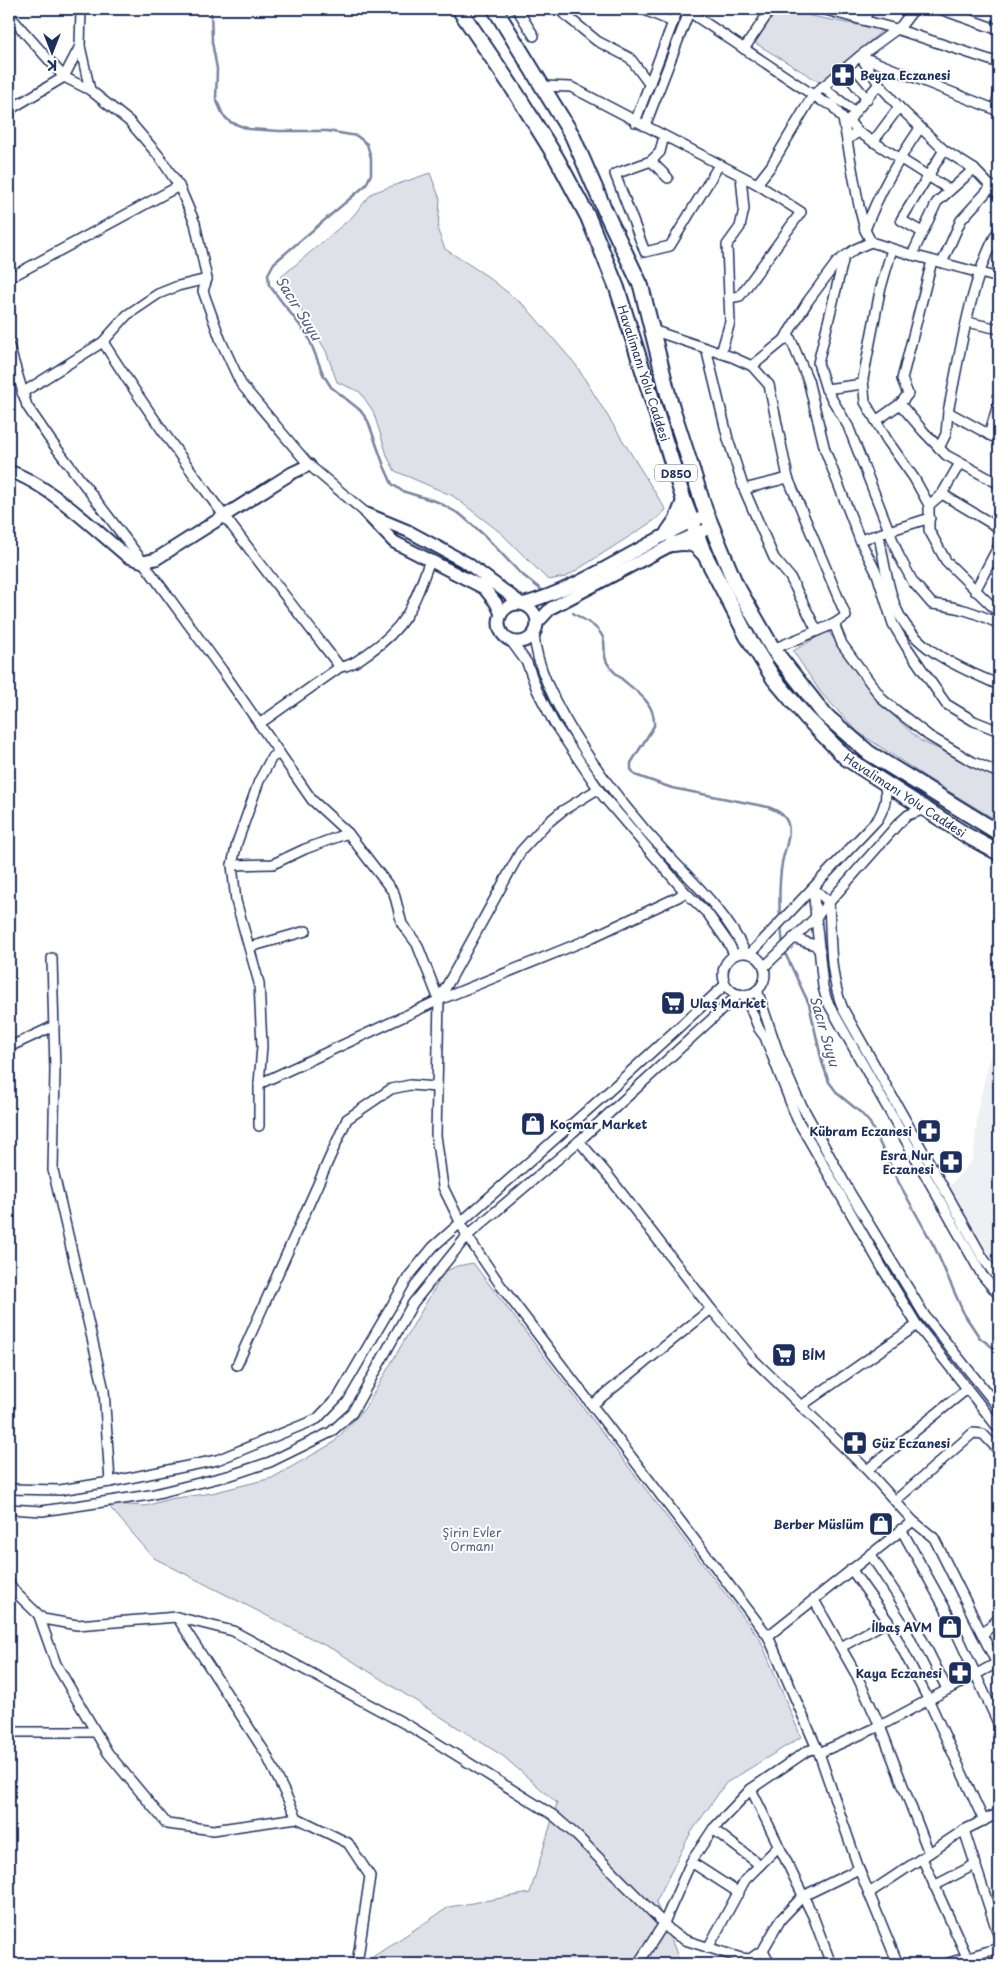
<svg xmlns="http://www.w3.org/2000/svg" width="1008" height="1973" font-family="'Playpen Sans',sans-serif">
	<style>
		.built { fill: #eff0f4 }
		.green { fill: #dee1e7; stroke: #7c88a2 }
		.lines { fill: none; stroke-linecap: round; stroke-linejoin: round }
		.stream { stroke: #77839f; stroke-width: 2.5 }
		.minor-casing { stroke: #1b2f5e; stroke-width: 12 }
		.major-casing { stroke: #1b2f5e; stroke-width: 15 }
		.highway-casing { stroke: #1b2f5e; stroke-width: 18 }
		.minor { stroke: #fff; stroke-width: 9 }
		.major { stroke: #fff; stroke-width: 11 }
		.highway { stroke: #fff; stroke-width: 14 }
		.labels { text-anchor: middle; dominant-baseline: central; stroke-width: 4; stroke-linejoin: round; paint-order: stroke }
		.shield { fill: #fff; stroke: #5f6d8e; stroke-width: 1 }
		.shield-label { font-size: 11px; font-weight: bold; fill: #1b2f5e }
		.poi-label { font-size: 12px; font-weight: bold; fill: #1b2f5e; stroke: #fff; text-anchor: start }
		.street-label { font-size: 12px; fill: #1b2f5e; stroke: #fff }
		.park-label { font-size: 12px; fill: #4c5c80; stroke: #fff }
		.water-label { font-size: 14px; font-style: italic; fill: #49597e; stroke: #fff }
	</style>
	<rect width="100%" height="100%" fill="#fff"/>
	<filter id="ink" filterUnits="userSpaceOnUse"><feTurbulence type="fractalNoise" baseFrequency=".02" numOctaves="2"/><feDisplacementMap in="SourceGraphic" scale="10" xChannelSelector="R" yChannelSelector="G"/><feConvolveMatrix kernelMatrix="1 2 1 2 8 2 1 2 1" color-interpolation-filters="sRGB"/></filter>
	<g filter="url(#ink)">
		<path class="built" d="M999 1020V1271L983 1250 949 1187 973 1159 979 1103Z"/>
		<g class="green">
			<path d="M777 9H789L811 16 883 30 821 83 755 43Z"/>
			<path d="M430 173 440 199 438 231 445 249 487 276 526 307 576 365 666 510 655 520 566 577 548 580 501 533 453 496 395 471 388 458 373 411 360 392 337 382 326 351 281 277 352 217 372 193Z"/>
			<path d="M828 631 885 708 921 741 999 777V822L924 776 858 732 821 693 793 651Z"/>
			<path d="M473 1263 760 1639 801 1737 726 1783 690 1834 656 1902 681 1964H367L374 1956 449 1907 530 1893 557 1803 503 1756 338 1652 154 1558 107 1504 146 1506 169 1499 212 1493 272 1478 333 1443 365 1408 444 1272 457 1266Z"/>
		</g>
		<g class="lines">
			<g class="stream">
				<path d="M211 9 212 42 217 69 216 99 223 115 230 122 249 129 279 131H327L357 136 367 144 371 158V174L366 185 274 263 268 274 269 285 308 336 323 374 331 387 360 410 368 421 384 466 392 484 402 491 438 502 461 515 485 536 519 572 544 592"/>
				<path d="M573 613C584 620 601 627 604 641 605 650 603 659 610 667 626 688 656 696 654 726L631 763V769L635 775 672 788 768 807C776 810 785 814 788 824 791 837 784 851 782 863 779 881 779 900 780 919"/>
				<path d="M781 926 783 946"/>
				<path d="M784 951 809 1004 822 1062 829 1082 838 1094 860 1112 870 1123 899 1183 935 1248 964 1314 980 1338 999 1352"/>
			</g>
			<defs>
				<g id="minor">
					<path d="M517 9 534 36"/>
					<path d="M561 9 563 13 597 41 630 58 650 85"/>
					<path d="M642 9 673 22"/>
					<path d="M685 9 822 101 832 105 843 119 859 206 865 230 871 242 912 255 999 278"/>
					<path d="M822 9 896 29 999 63"/>
					<path d="M940 9 999 30"/>
					<path d="M9 15 64 77 90 90 130 122 159 156 179 186 195 223 207 279 203 291 221 341 241 384 309 465 367 514"/>
					<path d="M863 20 870 9"/>
					<path d="M80 46 90 90"/>
					<path d="M744 49 771 9"/>
					<path d="M843 70 867 99"/>
					<path d="M542 86 571 87 757 184 801 212 740 296 729 298"/>
					<path d="M822 87 855 112 879 84"/>
					<path d="M9 110 64 77 80 46 81 9"/>
					<path d="M995 110 999 93"/>
					<path d="M999 111 860 56 879 84 899 107 944 150 974 169 999 195"/>
					<path d="M855 112 849 121 858 132"/>
					<path d="M635 122 678 9"/>
					<path d="M645 126 689 12"/>
					<path d="M664 136 660 152 651 161 615 174 645 252 670 246 719 165"/>
					<path d="M847 140 858 132 950 190"/>
					<path d="M873 142 899 107"/>
					<path d="M651 161 668 178"/>
					<path d="M757 184 771 166 813 95 860 56 901 26 914 9"/>
					<path d="M999 229C970 279 960 355 948 412L999 440"/>
					<path d="M865 230C879 192 897 162 920 128"/>
					<path d="M922 232 901 220 944 150"/>
					<path d="M892 249 880 291 863 379 865 402 887 440 914 478 929 505V530L946 561 999 613"/>
					<path d="M912 255 937 202 974 169"/>
					<path d="M844 257 818 363 826 389 848 426 899 556 913 582 932 604C959 607 975 612 999 624"/>
					<path d="M942 263 961 220 992 186"/>
					<path d="M9 278 179 186"/>
					<path d="M967 322 999 329"/>
					<path d="M652 330 732 357 752 366"/>
					<path d="M788 333 808 380 825 450 860 540 877 574 893 624 906 646 946 704 974 721 999 731"/>
					<path d="M103 342C175 455 258 561 340 667 351 666 358 660 367 654 407 627 414 604 430 560"/>
					<path d="M9 346 27 406 51 441 143 562 222 670 312 800 348 833 394 893 402 924 417 944 439 1000"/>
					<path d="M706 348 728 439 744 489 774 558 790 577 817 631"/>
					<path d="M721 353 730 322 727 245 740 227 744 209 741 176"/>
					<path d="M826 389 863 384"/>
					<path d="M22 393 103 342 127 315 158 294 178 286 207 279"/>
					<path d="M900 404 908 394 902 379 932 261"/>
					<path d="M876 421 900 404 924 432 946 455 999 484"/>
					<path d="M989 435 999 401"/>
					<path d="M939 448 946 434 948 412"/>
					<path d="M744 489 788 478"/>
					<path d="M942 494 999 528"/>
					<path d="M929 505 942 494 960 463"/>
					<path d="M879 536C884 560 887 587 897 610 915 651 961 668 999 685"/>
					<path d="M860 540 930 518"/>
					<path d="M975 591 999 545"/>
					<path d="M834 624 846 616 788 478 769 385 752 366 784 340 808 301 837 262 855 249 871 242"/>
					<path d="M534 634C538 700 620 804 665 852 694 883 727 913 745 952"/>
					<path d="M511 641 527 663 537 690 554 723 603 796 685 892 708 914 729 944 734 954"/>
					<path d="M773 649 834 624 842 644 883 700 929 736 973 762 999 773"/>
					<path d="M259 724 340 667"/>
					<path d="M598 789 562 811 545 825 521 851 439 1000 436 1135 443 1187 467 1236 501 1286 768 1636 819 1753 859 1869 898 1964"/>
					<path d="M232 865 273 864 305 849 348 833"/>
					<path d="M813 888 823 987 827 1001 982 1275 999 1295"/>
					<path d="M813 888 829 902C831 939 829 975 843 1009L983 1258 999 1280"/>
					<path d="M793 938 815 945 820 951"/>
					<path d="M250 947 306 931"/>
					<circle cx="744" cy="974" r="21"/>
					<path d="M751 953 878 819C885 806 888 797 884 783"/>
					<path d="M52 958 55 1070 53 1170 104 1390 110 1482"/>
					<path d="M764 967 817 916 898 824 908 815 925 809"/>
					<path d="M757 990 779 1055 797 1097 849 1191 925 1316 999 1408"/>
					<path d="M745 995 759 1029 765 1037 797 1119 884 1271 917 1325 999 1429"/>
					<path d="M9 1047 54 1026"/>
					<path d="M259 1084 439 1000 582 942 678 897 685 892"/>
					<path d="M259 1126V1084L262 1046 259 983 236 901 232 865 237 843 259 781 272 757 280 754"/>
					<path d="M579 1141 607 1174 711 1309 752 1358 867 1470 913 1521 934 1538 999 1668"/>
					<path d="M237 1365 347 1119 391 1089 410 1085 437 1087"/>
					<path d="M592 1405 711 1309"/>
					<path d="M801 1406 917 1325"/>
					<path d="M867 1470 967 1389"/>
					<path d="M9 1489 60 1490 110 1482 217 1460 317 1419 339 1396 409 1276 433 1247 607 1093 725 985"/>
					<path d="M895 1501 973 1433 983 1434 999 1451"/>
					<path d="M9 1509 42 1511 150 1495 231 1475 270 1462 331 1432 352 1413 413 1303 467 1236 579 1141 739 994"/>
					<path d="M901 1529 946 1610 999 1725"/>
					<path d="M870 1554 910 1615 947 1689"/>
					<path d="M851 1569 888 1621 928 1699 984 1821"/>
					<path d="M9 1583 16 1593 43 1619 77 1625 177 1617 233 1631 411 1727 553 1815 576 1835 673 1933 685 1940 741 1958 750 1959 763 1950"/>
					<path d="M814 1600 857 1676 880 1726 929 1853"/>
					<path d="M39 1616 56 1664 108 1753 167 1824 213 1830 297 1818"/>
					<path d="M177 1617 266 1754 297 1818 348 1843 370 1876 357 1964"/>
					<path d="M983 1634 999 1618"/>
					<path d="M768 1636 913 1521"/>
					<path d="M841 1647 888 1621"/>
					<path d="M9 1732H95"/>
					<path d="M817 1748 807 1751 751 1789 813 1916 831 1964"/>
					<path d="M819 1753 880 1726 997 1663"/>
					<path d="M713 1829 760 1865"/>
					<path d="M964 1830 999 1937"/>
					<path d="M922 1858 967 1957"/>
					<path d="M691 1862 739 1893"/>
					<path d="M934 1886 976 1864"/>
					<path d="M869 1893 964 1830 999 1813"/>
					<path d="M708 1948 745 1880 779 1846"/>
					<path d="M638 1964 663 1925 691 1862 713 1829 751 1789"/>
					<path d="M770 1964 763 1950 781 1919 803 1896 859 1869"/>
					<path d="M945 1964 999 1948"/>
				</g>
				<g id="major">
					<path d="M9 471C50 485 94 529 128 557L143 562 156 559 292 473 309 465"/>
					<circle cx="518" cy="623" r="19"/>
					<path d="M501 614 496 603 484 588 394 542 367 514 408 531 467 563 522 604C588 586 644 540 708 515"/>
					<path d="M538 622 551 608 673 544 712 527"/>
				</g>
				<g id="highway">
					<path d="M459 9 516 93 557 159 588 217 617 288 684 501 704 553 747 636 774 679 806 717 846 758 966 835 999 853"/>
					<path d="M495 9 572 135 606 213 641 286 669 398 705 510 735 583 773 649 824 714 869 753 999 833"/>
					<path d="M668 532 677 519 684 501"/>
					<path d="M673 544C687 542 694 542 703 553"/>
				</g>
			</defs>
			<use href="#minor" class="minor-casing"/>
			<use href="#major" class="major-casing"/>
			<use href="#highway" class="highway-casing"/>
			<use href="#minor" class="minor"/>
			<use href="#major" class="major"/>
			<use href="#highway" class="highway"/>
		</g>
	</g>
	<defs>
		<symbol id="pharmacy-square" viewBox="-11 -11 22 22"><rect x="-9" y="-9" width="18" height="18" rx="4" fill="#1b2f5e" stroke="#fff"/><path d="M-2-6h4v4h4v4h-4v4h-4v-4h-4v-4h4Z" fill="#fff"/></symbol>
		<symbol id="supermarket-square" viewBox="-11 -11 22 22"><rect x="-9" y="-9" width="18" height="18" rx="4" fill="#1b2f5e" stroke="#fff"/><path d="M-6-5.5h2.5l.6 2H6L4.5 2H-2.5L-4.4-4H-6ZM-1.5 3.2a1.3 1.3 0 1 0 .1 0ZM3 3.2a1.3 1.3 0 1 0 .1 0Z" fill="#fff"/></symbol>
		<symbol id="shop-square" viewBox="-11 -11 22 22"><rect x="-9" y="-9" width="18" height="18" rx="4" fill="#1b2f5e" stroke="#fff"/><path d="M-5-2.5h2.3a2.7 3.5 0 0 1 5.4 0H5L5.5 6h-11ZM-1.5-2.5h3a1.5 2.3 0 0 0-3 0Z" fill="#fff"/></symbol>
	</defs>
	<g fill-rule="evenodd">
		<use href="#pharmacy-square" x="829" y="61" width="28" height="28"/>
		<use href="#supermarket-square" x="659" y="989" width="28" height="28"/>
		<use href="#shop-square" x="519" y="1110" width="28" height="28"/>
		<use href="#pharmacy-square" x="915" y="1117" width="28" height="28"/>
		<use href="#pharmacy-square" x="937" y="1148" width="28" height="28"/>
		<use href="#supermarket-square" x="770" y="1341" width="28" height="28"/>
		<use href="#pharmacy-square" x="841" y="1429" width="28" height="28"/>
		<use href="#shop-square" x="867" y="1510" width="28" height="28"/>
		<use href="#shop-square" x="936" y="1613" width="28" height="28"/>
		<use href="#pharmacy-square" x="946" y="1659" width="28" height="28"/>
	</g>
	<g class="labels">
		<rect class="shield" x="655" y="464.5" width="42" height="17" rx="4"/>
		<g class="shield-label">
			<text x="676" y="473">D850</text>
		</g>
		<g class="poi-label">
			<text x="860" y="75">Beyza Eczanesi</text>
			<text x="690" y="1003">Ulaş Market</text>
			<text x="550" y="1124">Koçmar Market</text>
			<text x="912" y="1131" text-anchor="end">Kübram Eczanesi</text>
			<text x="934" y="1155" text-anchor="end">Esra Nur<tspan x="934" dy="14">Eczanesi</tspan></text>
			<text x="802" y="1355">BİM</text>
			<text x="872" y="1443">Güz Eczanesi</text>
			<text x="864" y="1524" text-anchor="end">Berber Müslüm</text>
			<text x="932" y="1627" text-anchor="end">İlbaş AVM</text>
			<text x="942" y="1673" text-anchor="end">Kaya Eczanesi</text>
		</g>
		<g class="street-label">
			<text transform="translate(644 373) rotate(72)">Havalimanı Yolu Caddesi</text>
			<text transform="translate(905 795) rotate(33)">Havalimanı Yolu Caddesi</text>
		</g>
		<g class="park-label">
			<text x="472" y="1532">Şirin Evler<tspan x="472" dy="14">Ormanı</tspan></text>
		</g>
		<g class="water-label">
			<text transform="translate(299 308) rotate(58)">Sacır Suyu</text>
			<text transform="translate(825 1031) rotate(74)">Sacır Suyu</text>
		</g>
	</g>
	<rect width="1008" height="1973" fill="none" stroke="#fff" stroke-width="30"/>
	<rect x="15" y="15" width="978" height="1943" fill="none" stroke="#1b2f5e" stroke-width="2" filter="url(#ink)"/>
	<g transform="translate(52 52) rotate(180)" stroke="#ffffff" stroke-width="4" paint-order="stroke">
	<path d="M0-4L9 19L0 12L-9 19Z" fill="#1b2f5e"/>
	<text y="-8" font-size="14" font-weight="bold" text-anchor="middle" fill="#1b2f5e">K</text>
	</g>
</svg>
